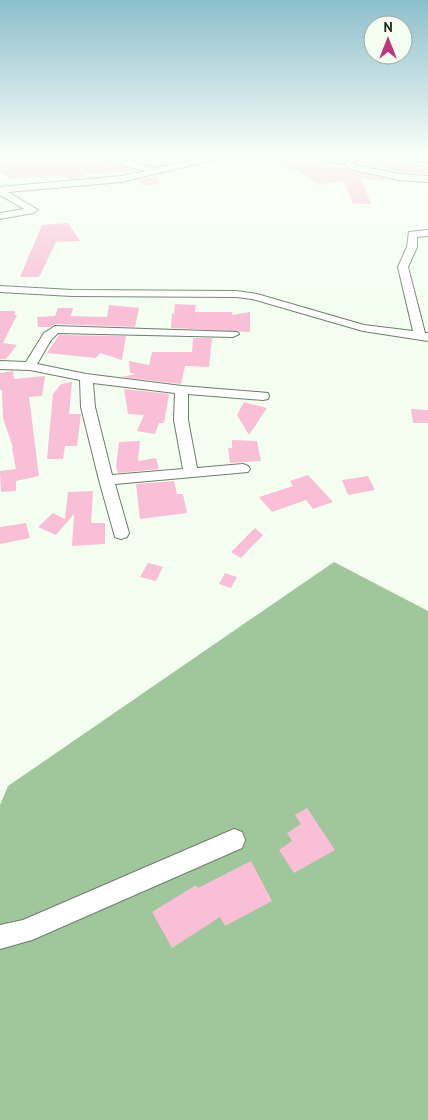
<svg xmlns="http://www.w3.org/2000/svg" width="428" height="1120" font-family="'PT Sans',sans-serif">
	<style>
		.forest { fill: #a0c69b }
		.building { fill: #f9bfd6 }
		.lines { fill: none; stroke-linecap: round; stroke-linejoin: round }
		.street-casing { stroke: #6e7d6c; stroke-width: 2 }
		.street { fill: #fff; fill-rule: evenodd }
	</style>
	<rect width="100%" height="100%" fill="#f4fff2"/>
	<path class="forest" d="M334 562 428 611V1120H0V805L8 786Z"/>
	<g class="building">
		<path d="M0 155H93L94 157 123 168 137 171 84 174 86 177 70 179 69 176H57L9 179 3 173H0Z"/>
		<path d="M368 155H389L391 157 407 160 405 163 428 166V174L399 172 356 162Z"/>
		<path d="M286 156 346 168 350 171 395 181 361 179 371 204H353L344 181 319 185 296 169 289 171 269 159Z"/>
		<path d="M156 176 160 184 142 185 139 180Z"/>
		<path d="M68 223 80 241 56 242 39 277H20L42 225Z"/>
		<path d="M175 304 196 305 195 312H232V315L250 312V332L171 328 172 313 174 314Z"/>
		<path d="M109 305 139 308 135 327 55 324 50 327H38L37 317 55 316 58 308H73L71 316 107 317Z"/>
		<path d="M0 311H15L14 315H17L3 343 17 345 6 359H0Z"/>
		<path d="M59 335 126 336 122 360 100 353 96 358 47 353Z"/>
		<path d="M193 338H212L209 367 185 366 181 384 121 377 136 374 130 373 129 361 149 365 152 352H192Z"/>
		<path d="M13 371 14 379 45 376 42 396 29 397 39 476 16 481V491L1 492 0 471 16 469 12 448H13L3 418 2 390H0V373Z"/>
		<path d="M72 382 69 414H81L77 446H65L63 459H47L53 394 61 384Z"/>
		<path d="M124 389 169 394 164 423H159L155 434 137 431 144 415 128 414Z"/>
		<path d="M244 402 267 408 249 435 237 415Z"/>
		<path d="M411 409 428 410V423H413Z"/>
		<path d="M232 440 257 441 261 461 230 463 228 448H232Z"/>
		<path d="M140 441 138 461 156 458 159 469 118 473 116 467 119 442Z"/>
		<path d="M308 475 333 502 313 509 306 500 272 512 259 497 293 486 290 481Z"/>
		<path d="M368 476 375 490 348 495 342 480Z"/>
		<path d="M174 481 177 494H183L187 513 140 519 136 484Z"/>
		<path d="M93 491 91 523H105V544L72 546 74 514 56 535 38 527 53 513 65 519 68 492Z"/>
		<path d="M26 523 30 538 0 544V527Z"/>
		<path d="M255 528 263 535 241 558 231 552Z"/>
		<path d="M148 563 163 567 156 581 140 577Z"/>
		<path d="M225 573 237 577 231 588 219 584Z"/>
		<path d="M307 808 335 850 294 873 279 850 292 841 287 833 301 824 295 815Z"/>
		<path d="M251 861 272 901 225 926 220 917 172 948 152 912 196 885 198 888Z"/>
	</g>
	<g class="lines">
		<defs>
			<g id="street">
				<path d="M95 155H106L156 168 201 158 220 155H236L121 182 8 192 38 210 33 213 0 219V213L24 209 0 195V187L121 176 146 171 124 166Z"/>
				<path d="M296 155C312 153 327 158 343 159 350 160 358 155 366 155L353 162 356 165 399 174 428 176V182L399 180 350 169 345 164 300 157Z"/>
				<path d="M391 155H406L428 159V163Z"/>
				<path d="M428 230V236L417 237V247L408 267 425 333H428V341L363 331 252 299 236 297 72 296 0 292V286L72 290 236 291 257 294 364 325 413 331 398 267 407 247 409 232Z"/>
				<path d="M55 326 237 332 239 334 233 337 58 333 51 340 37 364 86 374 182 386 268 393 269 396 268 399 263 400 188 394V420L197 468 243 464 248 466 250 469 248 472 115 484 129 533 127 537 121 539 115 537 99 480 81 407 80 380 30 370 0 369V361L26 362 44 333ZM93 383 175 393 174 420 183 469 112 475 95 407Z"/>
				<path d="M234 829 242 832 245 840 242 848 32 940 0 949V925L23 920Z"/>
			</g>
		</defs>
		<use href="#street" class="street-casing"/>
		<use href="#street" class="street"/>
	</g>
	<linearGradient id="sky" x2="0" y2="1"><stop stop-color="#8dbecc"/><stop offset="0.5" stop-color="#fafff9"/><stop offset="1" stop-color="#fafff9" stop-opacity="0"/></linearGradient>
	<rect width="428" height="311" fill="url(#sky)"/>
	<g transform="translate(388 40)"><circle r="24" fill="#f4fff2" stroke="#a0aa9f"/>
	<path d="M0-4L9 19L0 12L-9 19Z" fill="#bd387c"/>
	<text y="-8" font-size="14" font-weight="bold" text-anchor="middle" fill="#232a22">N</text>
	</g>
</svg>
